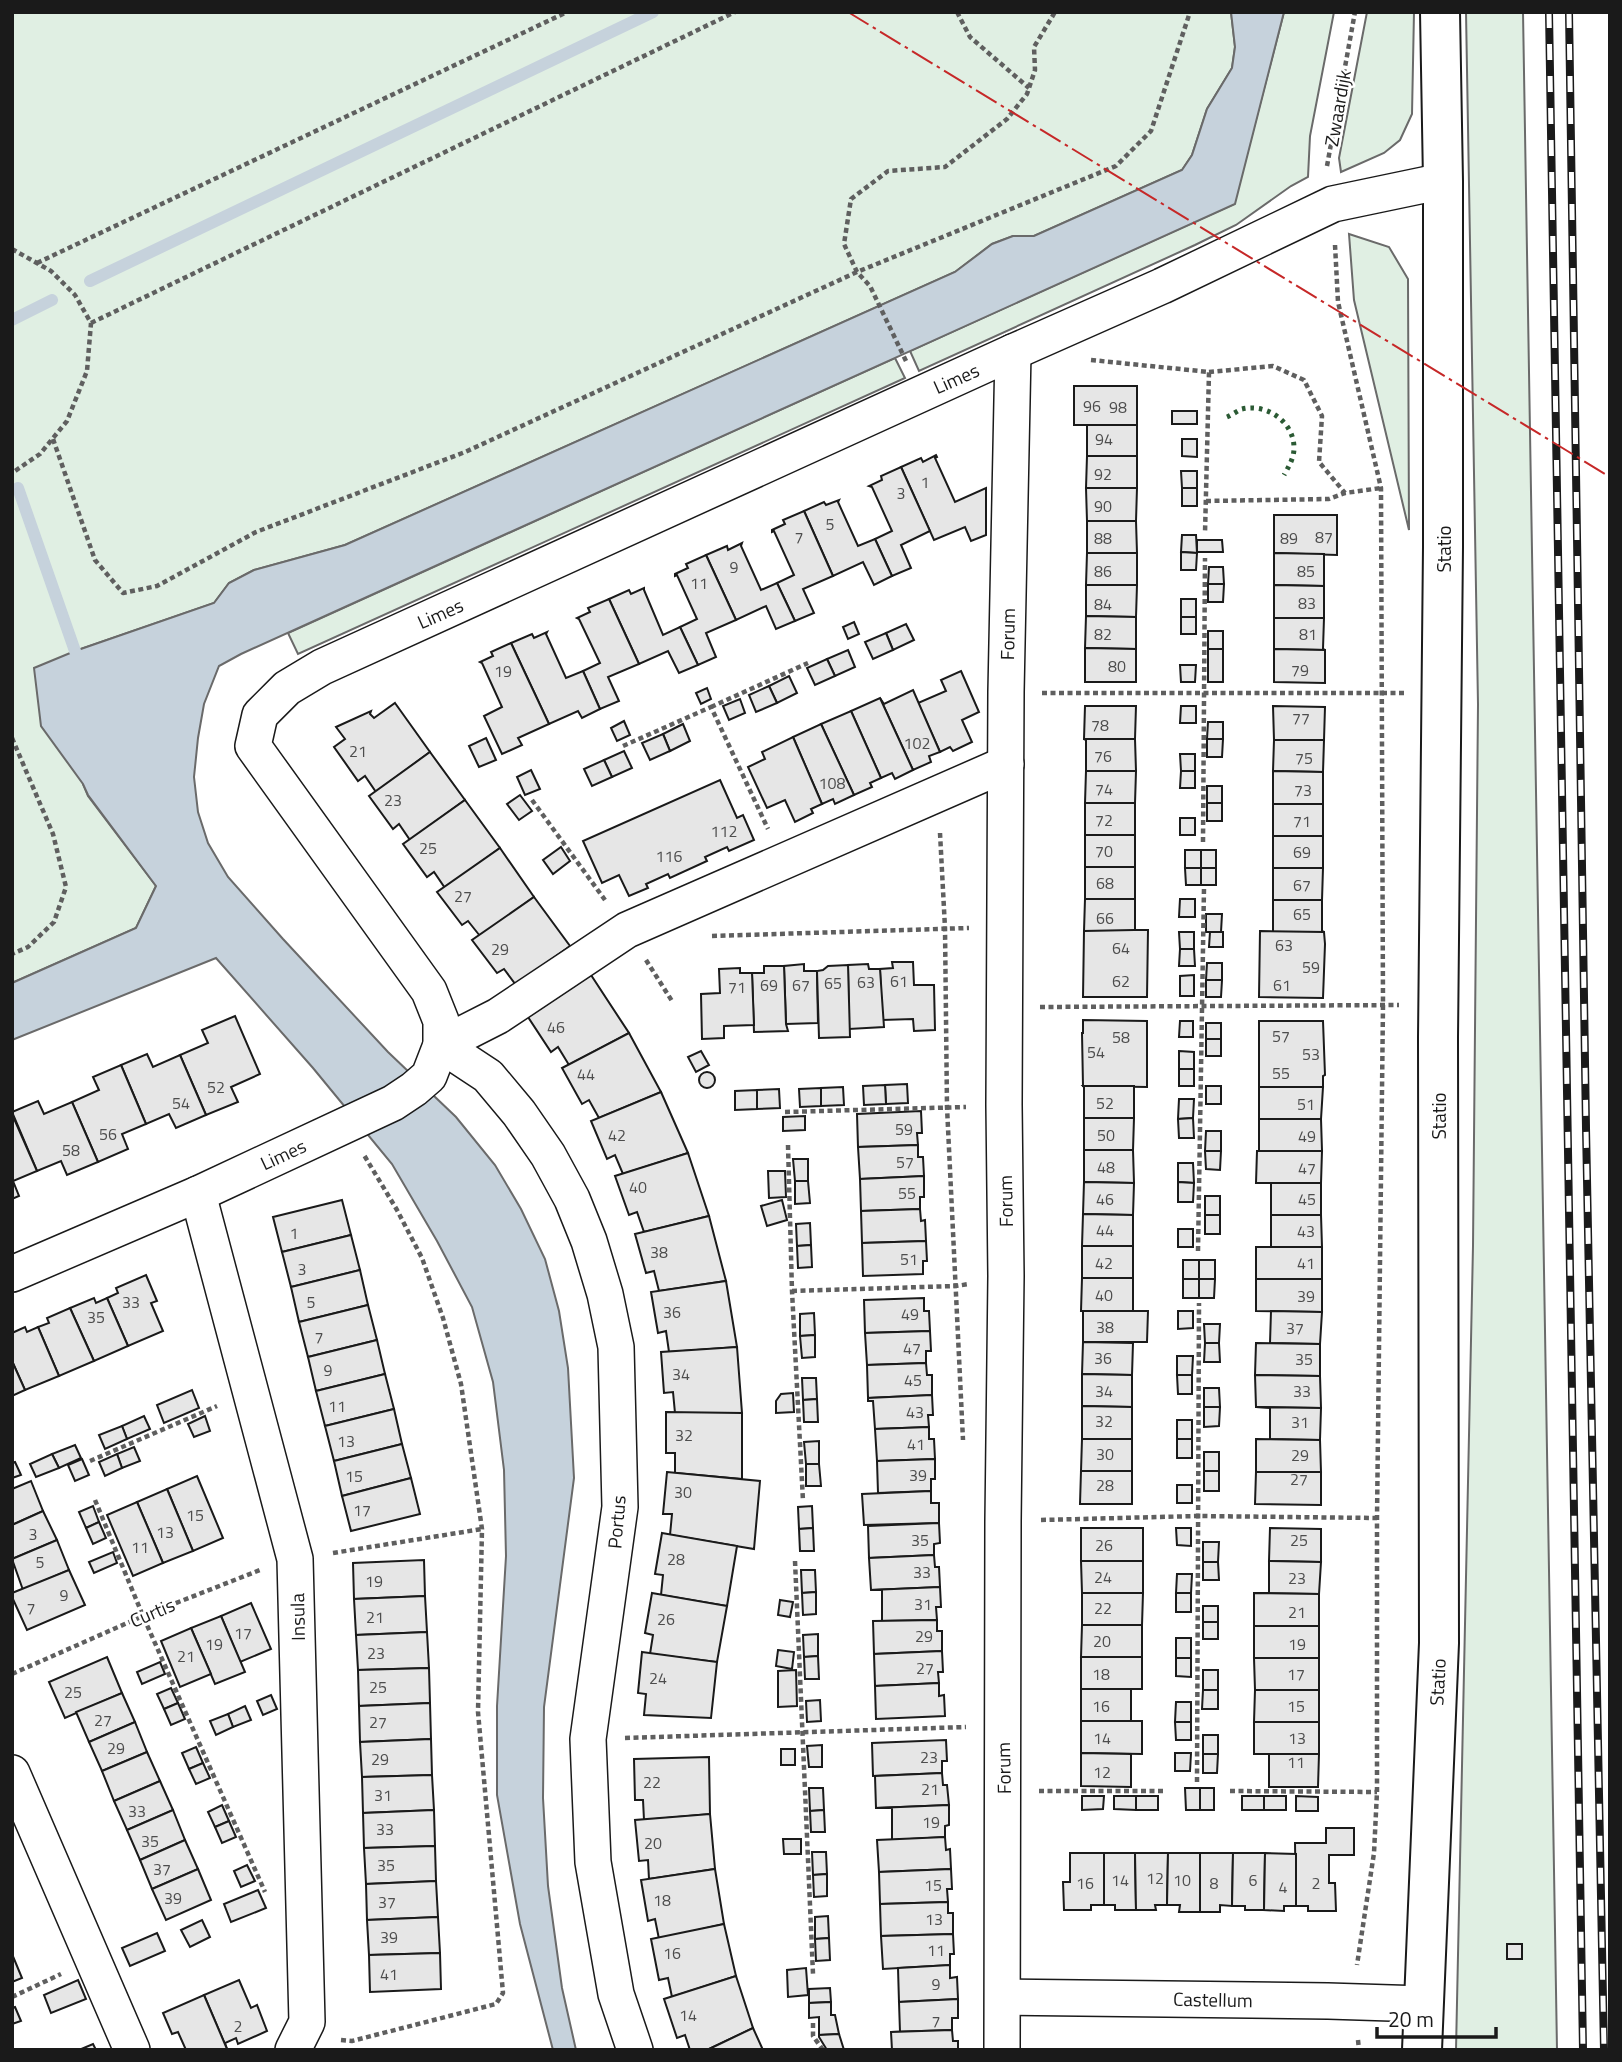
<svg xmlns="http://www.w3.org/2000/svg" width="1622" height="2062" font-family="'Titillium Web',sans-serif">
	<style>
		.green { fill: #e0efe3; stroke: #6a6a6a; stroke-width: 2 }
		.water { fill: #c6d2dc; stroke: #6a6a6a; stroke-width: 2 }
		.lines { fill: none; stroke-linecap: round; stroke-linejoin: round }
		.stream { stroke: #c6d2dc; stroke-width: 12 }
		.building { fill: #e6e6e6; stroke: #1a1a1a; stroke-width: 2 }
		.street-casing { stroke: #1a1a1a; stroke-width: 38 }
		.secondary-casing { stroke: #1a1a1a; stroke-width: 42 }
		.path { stroke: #5f5f5f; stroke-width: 4.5; stroke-dasharray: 5 3.5; stroke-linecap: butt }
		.street { stroke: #fff; stroke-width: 35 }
		.secondary { stroke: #fff; stroke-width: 38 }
		.rail-casing { stroke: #1a1a1a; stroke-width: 8 }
		.rail { stroke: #fff; stroke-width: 5; stroke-dasharray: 16; stroke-linecap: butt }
		.hedge { stroke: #2b5a34; stroke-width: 5; stroke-dasharray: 3.5 5; stroke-linecap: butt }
		.power { stroke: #c62828; stroke-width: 2; stroke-dasharray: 24 5 3.5 5; stroke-linecap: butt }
		.labels { text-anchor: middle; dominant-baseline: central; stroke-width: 5; stroke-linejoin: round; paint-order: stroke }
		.number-label { font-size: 16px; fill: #4d4d4d }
		.street-label { font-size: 19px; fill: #1a1a1a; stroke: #fff }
	</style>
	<rect width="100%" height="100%" fill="#fff"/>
	<g class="green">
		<path d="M12 12H1231L1235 47 1232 68 1207 109 1192 155 1182 170 1034 236H1013L992 244 955 272 345 545 254 570 229 583 214 603 75 651 83 784 88 796 156 886 136 928 12 983Z"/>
		<path d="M1284 12H1334L1310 136 1308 177 1291 186 1236 225 1195 245 919 371 910 351 1234 204Z"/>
		<path d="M1367 12H1414L1412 114 1400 140 1384 153 1341 172 1339 158Z"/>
		<path d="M1466 12H1523L1557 2050H1456L1473 1246 1478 704Z"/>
		<path d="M1349 234 1389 247 1408 279 1409 530 1354 300Z"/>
		<path d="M895 358 905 378 298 654 288 633Z"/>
	</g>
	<path class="water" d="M1231 12H1284L1235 204 241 654 219 666 204 704 198 738 194 777 198 812 208 843 228 877 283 939 388 1052 456 1117 495 1165 521 1209 545 1259 559 1311 568 1368 574 1478 544 1707 543 1798 548 1886 562 1988 576 2050H553L520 1924 497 1795V1706L506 1556 504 1470 493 1382 472 1307 437 1241 392 1164 313 1068 216 958 12 1040V983L136 928 156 886 88 795 83 784 41 726 34 668 75 651 214 603 229 583 254 570 345 545 955 272 992 244 1013 236H1034L1182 170 1192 155 1207 109 1232 68 1235 47Z"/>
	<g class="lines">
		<g class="stream">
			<path d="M90 281 653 12"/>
			<path d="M12 320 52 300"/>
			<path d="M18 488 75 651"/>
		</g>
	</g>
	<g class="building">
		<rect x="1074" y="386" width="63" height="39"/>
		<rect x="1172" y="411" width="25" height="13"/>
		<rect x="1087" y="425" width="50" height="31"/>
		<path d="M1182 439H1197V457L1182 456Z"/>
		<path d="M936 455 937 457 935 458 955 502 986 488V535L971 541 965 527 934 540 901 467 921 458 923 462Z"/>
		<path d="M1087 456H1137V488H1086Z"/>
		<path d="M901 467 930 531 901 545 911 568 892 576 875 539 892 531 872 487 869 486 882 480 881 476Z"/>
		<path d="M1181 471H1197V488H1182Z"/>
		<path d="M1086 488H1137L1136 521H1087Z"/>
		<rect x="1182" y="488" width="15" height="18"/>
		<path d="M839 500 838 502 858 546 875 539 892 576 874 585 863 562 833 576 804 511 824 502 826 505Z"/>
		<path d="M804 511 833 576 803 589 814 613 795 621 777 583 794 575 774 531 772 532V530L785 524 783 520Z"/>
		<path d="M1274 515H1337V555L1274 553Z"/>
		<path d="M1087 521H1136L1137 553H1087Z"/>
		<path d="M1182 535H1196L1197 553 1181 552Z"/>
		<path d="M1197 540H1222L1223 552H1197Z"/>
		<path d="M742 543 741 546 761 590 777 583 795 621 776 629 766 606 736 620 706 555 727 546 728 550Z"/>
		<path d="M1181 552 1197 553 1196 570H1181Z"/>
		<path d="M1087 553H1137V585H1086Z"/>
		<path d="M1274 553 1324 554V586L1274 585Z"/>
		<path d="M706 555 736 620 706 633 716 657 698 665 680 627 697 619 677 575 675 576V574L688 568 686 564Z"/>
		<path d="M1209 567H1223L1224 584H1208Z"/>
		<path d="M1208 584H1224L1223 602H1208Z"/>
		<path d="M1086 585H1137L1136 617 1086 616Z"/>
		<path d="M1274 585 1324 586V618H1274Z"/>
		<path d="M644 588V590L663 635 680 627 698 665 679 673 668 651 639 664 609 599 629 590 631 594Z"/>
		<path d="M609 599 639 664 608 677 619 701 600 709 583 671 600 663 579 619 577 618 590 612 588 608Z"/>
		<rect x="1181" y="599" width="15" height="18"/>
		<path d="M1086 616 1136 617V649L1085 648Z"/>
		<rect x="1181" y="617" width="15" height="17"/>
		<path d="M1274 618H1324L1323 649 1325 650 1274 649Z"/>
		<path d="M854 622 859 634 848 639 843 627Z"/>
		<path d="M906 624 914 640 893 650 886 633Z"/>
		<rect x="1208" y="631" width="15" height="18"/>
		<path d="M547 632 546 634 566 678 583 671 600 709 582 718 578 711 549 724 511 643 532 634 534 638Z"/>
		<path d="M886 633 893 650 873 659 865 642Z"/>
		<path d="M511 643 549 724 518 738 522 745 502 754 484 716 502 707 482 663 480 662 493 656 491 652Z"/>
		<path d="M1085 648 1136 649V682H1085Z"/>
		<rect x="1208" y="649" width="15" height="33"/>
		<path d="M1274 649 1325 650V683L1274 682Z"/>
		<path d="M848 650 855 667 835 676 827 659Z"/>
		<path d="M827 659 835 676 815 685 807 668Z"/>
		<path d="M1180 665H1196L1195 682H1181Z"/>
		<path d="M961 671 979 712 962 720 972 742 953 751 950 747 940 752 918 703 946 691 941 680Z"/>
		<path d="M789 676 797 693 777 703 769 686Z"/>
		<path d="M769 686 777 703 756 712 749 695Z"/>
		<path d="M707 688 711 699 701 704 696 693Z"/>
		<path d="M913 690 940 752 929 756 931 762 913 770 880 698 884 704Z"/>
		<path d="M880 698 913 770 895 779 892 773 881 778 851 711Z"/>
		<path d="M740 699 745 713 729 720 723 706Z"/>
		<path d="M395 703 430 752 376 792 365 776 358 781 334 747 345 739 336 727 371 711 370 714 374 718Z"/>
		<path d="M1085 706H1136L1135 739H1084Z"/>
		<path d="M1181 706H1196V723H1180Z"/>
		<path d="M1273 706 1325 707 1324 740H1274Z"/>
		<path d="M851 711 881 778 870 783 872 787 854 795 821 724Z"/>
		<path d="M624 721 630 735 617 741 611 728Z"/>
		<path d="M1208 722H1223V739H1207Z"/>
		<path d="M683 724 690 741 670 751 663 734Z"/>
		<path d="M821 724 854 795 835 804 833 799 822 804 793 737Z"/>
		<path d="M663 734 670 751 650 760 642 743Z"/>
		<path d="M793 737 822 804 811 809 813 813 795 822 785 800 767 808 748 767 765 759 762 752Z"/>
		<path d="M486 738 496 760 479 767 469 746Z"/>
		<path d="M1084 739H1135L1136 771H1086V740Z"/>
		<path d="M1207 739H1223L1222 757H1207Z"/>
		<path d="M1274 740H1324L1323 772 1273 771Z"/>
		<path d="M624 751 632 768 612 777 604 760Z"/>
		<path d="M430 752 465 800 410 840 399 824 393 829 369 796Z"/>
		<path d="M1180 754H1195V771H1181Z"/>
		<path d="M604 760 612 777 592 786 584 769Z"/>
		<path d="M531 770 540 789 525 795 517 777Z"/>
		<path d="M1086 771H1136L1135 803H1085Z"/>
		<path d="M1181 771H1195V788H1180Z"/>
		<path d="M1273 771 1323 772V804H1273Z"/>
		<path d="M720 780 737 818 743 815 754 840 729 851 727 847 705 857 707 861 670 878 668 874 646 884 648 888 629 896 619 875 602 883 583 841Z"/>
		<rect x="1207" y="786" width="15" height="17"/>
		<path d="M520 795 532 811 519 820 507 804Z"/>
		<path d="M465 800 500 848 445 888 434 872 427 877 403 844Z"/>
		<rect x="1085" y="803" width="50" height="32"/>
		<rect x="1207" y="803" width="15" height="18"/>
		<rect x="1273" y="804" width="50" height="32"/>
		<rect x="1180" y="818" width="15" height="17"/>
		<rect x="1085" y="835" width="50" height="32"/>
		<rect x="1273" y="836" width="50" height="32"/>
		<path d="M561 847 570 861 553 874 543 860Z"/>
		<path d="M500 848 534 897 480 936 468 921 462 925 437 892Z"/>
		<rect x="1185" y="850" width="16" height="18"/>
		<rect x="1201" y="850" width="15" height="18"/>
		<rect x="1085" y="867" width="50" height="32"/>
		<path d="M1185 868H1201V885H1186Z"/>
		<rect x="1201" y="868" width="15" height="17"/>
		<path d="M1273 868H1323L1322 900H1273Z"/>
		<path d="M534 897 570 946 516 985 504 969 497 973 472 940Z"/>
		<path d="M1085 899H1135V931H1084Z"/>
		<path d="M1180 899H1195V917H1179Z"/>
		<path d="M1273 900H1322V931L1324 932H1273Z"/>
		<path d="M1206 914H1222L1221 932H1206Z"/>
		<path d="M1134 930H1148L1147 997H1083L1084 931Z"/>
		<path d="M1260 931 1324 932 1325 944 1323 998 1259 997Z"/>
		<path d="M1179 932H1194V949H1180Z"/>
		<path d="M1210 932H1223V947H1209Z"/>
		<path d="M1180 949H1194L1195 966H1179Z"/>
		<path d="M892 962H913L914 985H934L935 1030 914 1031 913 1019 882 1020 880 969 893 968Z"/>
		<path d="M1207 963H1222V980H1206Z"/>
		<path d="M804 964V971H817L818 1023 786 1024 784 966Z"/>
		<path d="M868 964 869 969H880L884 1027 849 1029 848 965Z"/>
		<path d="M848 965 850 1037 819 1038 817 971 823 970 828 966Z"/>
		<path d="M764 966H784L786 1024 788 1031 754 1032 752 973H764Z"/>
		<path d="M740 968V973H752L754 1025 724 1026V1038L702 1039 701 994 720 993 719 969Z"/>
		<path d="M591 975 629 1033 569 1065 558 1047 551 1052 528 1017Z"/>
		<path d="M1194 975V996H1180V976Z"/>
		<path d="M1206 980H1222L1221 997H1206Z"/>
		<path d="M235 1016 260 1074 231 1087 238 1102 206 1115 180 1055 208 1043 202 1030Z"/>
		<path d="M1083 1020 1147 1021V1087L1083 1086 1082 1033H1083Z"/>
		<path d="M1180 1021H1193V1037H1179Z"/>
		<path d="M1259 1021H1323L1325 1075 1323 1076V1087H1259Z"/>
		<rect x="1206" y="1023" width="15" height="16"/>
		<path d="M629 1033 661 1092 599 1118 589 1100 582 1104 562 1068Z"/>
		<rect x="1206" y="1039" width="15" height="17"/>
		<path d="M701 1051 709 1065 696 1072 688 1057Z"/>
		<path d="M1179 1051 1194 1052V1069H1179Z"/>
		<path d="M147 1054 153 1067 180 1055 206 1115 176 1128 169 1114 146 1124 121 1065Z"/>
		<path d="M121 1065 146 1124 122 1134 128 1149 98 1162 72 1102 99 1090 93 1077Z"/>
		<rect x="1179" y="1069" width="15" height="17"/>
		<circle cx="707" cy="1080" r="8"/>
		<path d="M907 1084 908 1103 886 1104 885 1085Z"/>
		<path d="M885 1085 886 1104 864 1105 863 1086Z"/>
		<path d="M1083 1086H1134V1118H1084V1087Z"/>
		<rect x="1206" y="1086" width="15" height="18"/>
		<path d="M843 1087 844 1105 821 1106V1088Z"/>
		<path d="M1259 1087H1323L1321 1119H1259Z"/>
		<path d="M821 1088V1106L800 1107 799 1089Z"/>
		<path d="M779 1089 780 1108 757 1109V1090Z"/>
		<path d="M757 1090V1109L735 1110V1091Z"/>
		<path d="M661 1092 688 1153 623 1174 615 1155 607 1159 591 1121Z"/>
		<path d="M1179 1099H1194L1193 1118 1178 1119Z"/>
		<path d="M38 1101 44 1114 72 1102 98 1162 67 1175 61 1161 37 1171 12 1112Z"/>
		<path d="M921 1111 922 1133H917L918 1145 858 1147 857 1114Z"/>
		<path d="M12 1114 37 1171 13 1181 19 1196 12 1199Z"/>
		<path d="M805 1116V1130L783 1131V1117Z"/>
		<path d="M1084 1118H1134L1133 1150H1084Z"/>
		<path d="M1193 1118 1194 1138H1179L1178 1119Z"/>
		<path d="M1259 1119H1321L1322 1151H1259Z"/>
		<path d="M1206 1131H1221V1151H1205Z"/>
		<path d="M918 1145V1157H923L924 1176 860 1179 858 1147Z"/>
		<path d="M1084 1150H1133L1134 1183 1084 1182Z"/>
		<path d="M1205 1151H1221L1220 1170 1206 1169Z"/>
		<path d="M1257 1151H1322L1321 1183H1256Z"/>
		<path d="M688 1153 709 1216 644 1232 637 1212 629 1215 615 1176Z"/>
		<path d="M793 1159H808V1181H795Z"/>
		<path d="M1178 1163H1193L1194 1183 1178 1182Z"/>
		<path d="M768 1171H785L786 1197 769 1198Z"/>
		<path d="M924 1176V1197H920V1209L861 1211 860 1179Z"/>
		<path d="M795 1181H808L810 1203 795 1204Z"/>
		<path d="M1084 1182 1134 1183 1133 1215 1083 1214Z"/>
		<path d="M1178 1182 1194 1183 1193 1202H1178Z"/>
		<rect x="1271" y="1183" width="50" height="32"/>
		<rect x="1205" y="1196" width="15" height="19"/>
		<path d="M342 1200 351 1235 282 1252 273 1217Z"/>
		<path d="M782 1200 787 1220 767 1226 761 1206Z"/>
		<path d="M920 1209 921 1221 925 1220 926 1241 862 1243 861 1211Z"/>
		<path d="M1083 1214 1133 1215V1246H1082Z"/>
		<rect x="1205" y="1215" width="15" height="19"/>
		<path d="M1271 1215H1321L1322 1247H1256H1271Z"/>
		<path d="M709 1216 726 1281 659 1291 654 1271 646 1273 635 1234Z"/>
		<path d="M810 1223 811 1245 797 1246 796 1224Z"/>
		<rect x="1178" y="1229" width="15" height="18"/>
		<path d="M351 1235 360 1270 291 1287 282 1252Z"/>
		<path d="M926 1241 927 1261H923V1274L863 1276 862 1243Z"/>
		<path d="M811 1245 812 1267 798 1268 797 1246Z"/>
		<rect x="1082" y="1246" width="51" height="32"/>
		<rect x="1256" y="1247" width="66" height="32"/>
		<rect x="1183" y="1260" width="16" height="19"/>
		<rect x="1199" y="1260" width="16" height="19"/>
		<path d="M360 1270 368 1305 299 1322 291 1287Z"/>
		<path d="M146 1275 157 1301 151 1303 163 1331 128 1346 107 1298 118 1293 116 1288Z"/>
		<path d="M1082 1278H1133V1311H1081Z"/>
		<rect x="1183" y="1279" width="16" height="19"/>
		<path d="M1199 1279H1215L1214 1298H1199Z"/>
		<path d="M1256 1279H1322V1312L1256 1311Z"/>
		<path d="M726 1281 737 1347 669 1352 666 1331 658 1333 651 1292Z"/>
		<path d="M94 1298 96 1303 107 1298 128 1346 94 1361 70 1308Z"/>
		<path d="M924 1298V1311H929L930 1331 865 1333 864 1300Z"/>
		<path d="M368 1305 377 1340 308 1357 299 1322Z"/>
		<path d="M70 1308 94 1361 59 1376 38 1327 49 1323 47 1318Z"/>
		<path d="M1081 1311H1148L1147 1342H1083V1311Z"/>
		<path d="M1178 1311H1193V1328L1178 1329Z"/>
		<path d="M1271 1311 1322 1312 1320 1344 1270 1343Z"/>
		<path d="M814 1313 815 1335 800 1336V1314Z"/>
		<path d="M1204 1324H1220L1219 1343H1205Z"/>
		<path d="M25 1327 27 1332 38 1327 59 1376 25 1390 12 1361V1333Z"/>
		<path d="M930 1331 931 1351H926V1363L867 1365 865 1333Z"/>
		<path d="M815 1335V1357L802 1358 800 1336Z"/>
		<path d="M377 1340 385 1374 316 1391 308 1357Z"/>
		<path d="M1083 1342 1133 1343 1132 1375 1082 1374Z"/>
		<path d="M1205 1343H1219L1220 1362H1204Z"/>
		<path d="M1256 1343 1320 1344V1376L1255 1375Z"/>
		<path d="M737 1347 742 1413H675L673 1392 664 1393 661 1352Z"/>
		<path d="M1177 1356H1193L1192 1375H1177Z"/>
		<path d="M12 1361 25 1390 12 1396Z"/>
		<path d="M926 1363 927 1375H932V1395L868 1398 867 1365Z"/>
		<path d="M385 1374 394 1409 325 1426 316 1391Z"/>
		<path d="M1082 1374 1132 1375V1407L1082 1406Z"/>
		<path d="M1177 1375H1192V1394H1178Z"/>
		<path d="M1255 1375 1320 1376 1321 1408 1256 1407Z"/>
		<path d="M802 1378H816L817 1399 803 1400Z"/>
		<path d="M1204 1388H1219L1220 1407H1204Z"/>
		<path d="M192 1390 199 1408 164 1423 157 1405Z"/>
		<path d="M793 1393 794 1412 776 1413V1401L781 1394Z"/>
		<path d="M932 1395 933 1415H928L929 1427 875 1429 873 1401H868V1398Z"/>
		<path d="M817 1399 818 1422H804L803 1400Z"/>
		<path d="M1082 1406 1132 1407V1439H1082Z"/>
		<path d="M1204 1407H1220L1219 1426 1204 1427Z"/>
		<path d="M1256 1407 1321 1408 1320 1440 1270 1439V1408Z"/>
		<path d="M394 1409 402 1444 334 1461 325 1426Z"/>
		<path d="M666 1412 742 1413V1479L675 1473V1453H666Z"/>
		<path d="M144 1416 150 1429 127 1439 122 1426Z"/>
		<path d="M205 1416 210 1431 194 1437 188 1424Z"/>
		<rect x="1177" y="1420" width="15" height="19"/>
		<path d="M122 1426 127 1439 105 1449 99 1435Z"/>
		<path d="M929 1427V1439H934L935 1459 877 1461 875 1429Z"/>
		<path d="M1082 1439H1132V1471H1081Z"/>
		<rect x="1177" y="1439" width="15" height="19"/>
		<path d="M1256 1439 1320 1440 1321 1472H1256Z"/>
		<path d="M819 1441V1464H806L804 1442Z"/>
		<path d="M402 1444 411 1478 342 1496 334 1461Z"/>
		<path d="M75 1445 81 1458 59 1468 52 1454Z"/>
		<path d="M134 1447 140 1461 122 1468 117 1454Z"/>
		<rect x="1204" y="1452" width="15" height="19"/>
		<path d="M52 1454 59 1468 36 1477 30 1464Z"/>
		<path d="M117 1454 122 1468 105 1476 99 1462Z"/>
		<path d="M82 1459 89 1475 75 1481 68 1465Z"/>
		<path d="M935 1459V1479H931V1491L878 1493 877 1461Z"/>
		<path d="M15 1462 21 1475 12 1478V1463Z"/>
		<path d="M806 1464H819L821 1486H806Z"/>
		<path d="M1081 1471H1132V1504H1080Z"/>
		<rect x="1204" y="1471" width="15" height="20"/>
		<path d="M667 1472 760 1481 754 1549 670 1535 672 1514H663Z"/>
		<path d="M1256 1472H1321V1505L1255 1504Z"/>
		<path d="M197 1476 223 1538 193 1551 167 1489Z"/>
		<path d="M411 1478 420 1514 351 1531 342 1496Z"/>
		<path d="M31 1481 43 1511 12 1525V1489Z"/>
		<rect x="1177" y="1485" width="15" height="18"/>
		<path d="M167 1489 193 1551 163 1563 137 1502Z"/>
		<path d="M931 1491V1503H939V1523L864 1525 862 1494Z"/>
		<path d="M137 1502 163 1563 133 1576 107 1515Z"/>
		<path d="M93 1506 99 1522 86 1528 79 1512Z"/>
		<path d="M812 1506 813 1528 799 1529 798 1507Z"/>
		<path d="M43 1511 57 1540 12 1559V1525Z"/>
		<path d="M99 1522 106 1538 93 1544 86 1528Z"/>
		<path d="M939 1523 940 1543 934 1544V1555L869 1558 868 1526Z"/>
		<path d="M813 1528 814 1551H800L799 1529Z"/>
		<rect x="1081" y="1528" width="62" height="33"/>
		<path d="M1176 1528H1191V1546L1177 1545Z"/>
		<path d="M1270 1528 1321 1529V1562L1269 1561Z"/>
		<path d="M662 1533 737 1546 727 1606 661 1595 663 1575 655 1574Z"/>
		<path d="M57 1540 69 1570 23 1590 12 1559Z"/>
		<path d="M1203 1542H1219L1218 1562H1203Z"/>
		<path d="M113 1552 117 1563 94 1573 89 1562Z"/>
		<path d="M934 1555 935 1567H939L940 1587 871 1590 869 1558Z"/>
		<path d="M424 1560 425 1596 354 1599 353 1563Z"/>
		<path d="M1081 1561H1143V1593H1082Z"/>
		<path d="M1269 1561 1321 1562 1319 1594 1254 1593H1269Z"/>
		<path d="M1203 1562H1218L1219 1580H1203Z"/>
		<path d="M69 1570 85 1605 27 1630 12 1597V1593Z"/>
		<path d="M801 1570H815L816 1592 802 1593Z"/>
		<path d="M1177 1574H1192L1191 1593H1176Z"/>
		<path d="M940 1587 941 1607H936L937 1620 882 1621V1590H871Z"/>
		<path d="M816 1592V1614L803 1615 802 1593Z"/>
		<path d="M652 1593 727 1606 717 1662 650 1654 653 1635 645 1633Z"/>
		<path d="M1082 1593H1143L1142 1625H1082Z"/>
		<rect x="1176" y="1593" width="15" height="19"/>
		<path d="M1254 1593 1319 1594V1626H1254Z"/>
		<path d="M425 1596 427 1632 356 1635 354 1599Z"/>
		<path d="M780 1600 793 1602 790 1617 778 1615Z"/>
		<path d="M251 1603 271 1649 240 1662 221 1616Z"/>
		<rect x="1203" y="1606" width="15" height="16"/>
		<path d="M221 1616 245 1672 215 1684 191 1628Z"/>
		<path d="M937 1620V1631H942V1651L874 1654 873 1621Z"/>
		<rect x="1203" y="1622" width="15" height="17"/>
		<path d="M1082 1625H1142V1657H1081Z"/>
		<rect x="1254" y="1626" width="65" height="32"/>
		<path d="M191 1628 211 1674 180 1687 161 1641Z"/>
		<path d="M427 1632 429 1668 358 1670 356 1635Z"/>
		<path d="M818 1634V1656L804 1657 803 1635Z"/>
		<rect x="1176" y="1638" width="15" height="20"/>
		<path d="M778 1650 794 1652 792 1669 776 1666Z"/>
		<path d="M942 1651 943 1672H938L939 1683 875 1686 874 1654Z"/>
		<path d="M642 1652 717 1662 711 1718 644 1715 646 1694 638 1693Z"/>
		<path d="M818 1656 819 1679H805L804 1657Z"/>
		<path d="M107 1657 122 1693 65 1718 49 1682Z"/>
		<rect x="1081" y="1657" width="61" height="32"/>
		<path d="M1176 1658H1191V1677L1176 1676Z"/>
		<path d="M1254 1658H1319V1690H1255Z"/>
		<path d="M160 1662 165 1674 142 1684 137 1672Z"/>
		<path d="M429 1668 430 1703 359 1706 358 1670Z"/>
		<path d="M796 1670 797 1706 778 1707V1671Z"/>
		<rect x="1203" y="1670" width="15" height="20"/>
		<path d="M939 1683V1696L944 1695 945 1716 876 1719 875 1686Z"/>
		<path d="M171 1688 178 1703 164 1709 157 1694Z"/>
		<rect x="1081" y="1689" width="50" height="32"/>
		<path d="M1203 1690H1218V1709H1202Z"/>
		<path d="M1255 1690H1319V1722H1254Z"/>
		<path d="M122 1693 135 1722 89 1742 76 1712Z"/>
		<path d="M271 1695 277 1709 263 1715 257 1701Z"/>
		<path d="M820 1700 821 1721 807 1722 806 1701Z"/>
		<path d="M1176 1702H1191V1722H1175Z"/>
		<path d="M178 1703 185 1719 171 1725 164 1709Z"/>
		<path d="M430 1703 431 1739 360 1742 359 1706Z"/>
		<path d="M245 1706 251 1720 233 1727 228 1714Z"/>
		<path d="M228 1714 233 1727 216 1735 210 1721Z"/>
		<path d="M1081 1721H1142V1754L1081 1753Z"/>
		<path d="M135 1722 147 1752 102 1771 89 1742Z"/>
		<path d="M1175 1722H1191V1740H1176Z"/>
		<rect x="1254" y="1722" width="65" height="32"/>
		<rect x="1203" y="1735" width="15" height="19"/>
		<path d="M431 1739 432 1775 362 1777 360 1742Z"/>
		<path d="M946 1740 947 1761H942V1773L873 1776 872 1743Z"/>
		<path d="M822 1745V1767H809L807 1746Z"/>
		<path d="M196 1747 203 1763 189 1769 182 1753Z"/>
		<rect x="781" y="1749" width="14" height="16"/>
		<path d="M147 1752 160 1781 114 1801 102 1771Z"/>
		<path d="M1081 1753 1131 1754V1787L1081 1786Z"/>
		<path d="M1175 1753H1191L1190 1771H1175Z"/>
		<path d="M1203 1754H1218L1217 1773H1203Z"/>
		<path d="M1269 1754H1319L1318 1787H1269Z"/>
		<path d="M709 1757 710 1814 644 1820 643 1800H635L634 1759Z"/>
		<path d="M203 1763 210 1778 196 1784 189 1769Z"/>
		<path d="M942 1773 943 1785H947L949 1805 876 1808 875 1776Z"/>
		<path d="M432 1775 434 1810 363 1813 362 1777Z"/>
		<path d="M160 1781 173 1810 127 1830 114 1801Z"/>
		<path d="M809 1788H823L824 1810 810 1811Z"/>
		<path d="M1185 1788H1200V1810H1186Z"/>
		<rect x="1200" y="1788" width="14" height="22"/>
		<path d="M1082 1796H1104L1103 1809 1082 1810Z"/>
		<path d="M1114 1796H1136V1810L1114 1809Z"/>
		<rect x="1136" y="1796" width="22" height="14"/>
		<rect x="1242" y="1796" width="22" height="14"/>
		<rect x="1264" y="1796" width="22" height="14"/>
		<path d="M1296 1796 1318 1797V1811H1296Z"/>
		<path d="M222 1805 229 1821 215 1827 208 1812Z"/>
		<path d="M949 1805V1825L945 1826V1837L892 1840V1808H876Z"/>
		<path d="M173 1810 185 1840 140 1860 127 1830Z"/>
		<path d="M434 1810 435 1846 364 1848 363 1813Z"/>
		<path d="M824 1810 825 1832H811L810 1811Z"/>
		<path d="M710 1814 715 1869 649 1879 648 1860 639 1861 635 1820Z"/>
		<path d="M229 1821 236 1837 222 1843 215 1827Z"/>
		<path d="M1326 1828H1354V1855H1329V1883H1335L1336 1911H1308V1906H1296L1295 1843H1326Z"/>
		<path d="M945 1837 946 1850 950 1849 951 1869 879 1872 877 1840Z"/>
		<path d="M783 1839H801V1854H784Z"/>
		<path d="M185 1840 198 1869 152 1889 140 1860Z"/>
		<path d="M435 1846 436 1881 366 1884 364 1848Z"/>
		<path d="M812 1852H826L827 1874 813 1875Z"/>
		<path d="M1070 1853H1104V1905H1091V1910H1064L1063 1882H1070Z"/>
		<path d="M1104 1853H1135L1136 1910H1115V1905H1104Z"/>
		<path d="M1135 1853H1168L1167 1905H1155L1156 1910H1136Z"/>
		<path d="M1168 1853H1200V1912H1179L1180 1905H1167Z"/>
		<path d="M1200 1853H1233L1232 1906 1220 1905V1912H1200Z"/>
		<path d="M1233 1853H1265L1264 1910H1245V1906H1232Z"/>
		<path d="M1265 1853 1296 1854V1906H1284V1911L1264 1910Z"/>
		<path d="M247 1865 255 1881 241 1887 234 1871Z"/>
		<path d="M198 1869 211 1900 166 1920 152 1889Z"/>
		<path d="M715 1869 724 1924 659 1939 655 1919 648 1921 641 1880Z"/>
		<path d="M951 1869 952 1889H947L948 1902 880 1904 879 1872Z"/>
		<path d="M827 1874V1896L814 1897 813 1875Z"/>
		<path d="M436 1881 438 1917 367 1920 366 1884Z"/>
		<path d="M258 1890 266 1908 231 1922 224 1904Z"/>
		<path d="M948 1902V1913H953V1934L881 1936 880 1904Z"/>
		<path d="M828 1916 829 1938 815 1939V1917Z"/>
		<path d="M438 1917 440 1953 369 1955 367 1920Z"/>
		<path d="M202 1920 210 1937 190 1947 181 1930Z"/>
		<path d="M724 1924 736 1976 672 1997 668 1978 659 1980 651 1939Z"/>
		<path d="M157 1933 165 1951 130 1966 122 1948Z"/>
		<path d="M953 1934 954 1954H950V1965L883 1969 881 1936Z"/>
		<path d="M829 1938 830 1960 816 1961 815 1939Z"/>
		<rect x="1507" y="1944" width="15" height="15"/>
		<path d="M440 1953 441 1989 370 1992 369 1955Z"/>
		<path d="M12 1954 22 1978 12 1982Z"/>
		<path d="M950 1965V1978L957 1977 958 1999 899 2002 898 1968Z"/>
		<path d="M806 1968 808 1995 788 1997 787 1970Z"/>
		<path d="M736 1976 753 2028 707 2050H690L685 2035 677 2038 664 1999Z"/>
		<path d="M78 1980 86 1999 51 2013 44 1995Z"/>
		<path d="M239 1980 251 2008 257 2005 267 2031 238 2044 236 2038 225 2043 227 2049 204 1995Z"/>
		<path d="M830 1988 831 2002 809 2003V1989Z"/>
		<path d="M204 1995 227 2049V2050H186L178 2032 172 2034 163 2013Z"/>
		<path d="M958 1999V2018H952V2030L891 2032H900L899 2002Z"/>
		<path d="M831 2002V2015H835L839 2034 819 2035V2017L809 2018V2003Z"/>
		<path d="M15 2007 21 2021 12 2024V2008Z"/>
		<path d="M753 2028 763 2050H707Z"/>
		<path d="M952 2030 953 2041H958V2050H892L891 2032Z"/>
		<path d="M839 2034 844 2050H827L819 2037V2035Z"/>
		<path d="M93 2044 96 2050H79Z"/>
	</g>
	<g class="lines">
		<defs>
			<g id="street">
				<path d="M441 1045 488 1076 519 1113 548 1155 572 1199 589 1241 605 1294 616 1347 620 1507 588 1739 593 1862 616 1994 635 2050"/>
				<path d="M441 1045 498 1016 627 930 1006 764"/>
				<path d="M198 1194 295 1559 307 2022 293 2050"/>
				<path d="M12 1274 198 1194 393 1103 414 1089 429 1076 441 1045V1021L429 991 253 746 260 715 287 688 322 667 1013 352 1162 286 1333 204 1443 181"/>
				<path d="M12 1773 132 2050"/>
				<path d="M1003 1997 1328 2001 1423 2004"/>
				<path d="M1002 2050 1003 1521 1006 1276 1004 1105 1006 692 1013 352"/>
			</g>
			<path id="secondary" d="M1422 2050 1439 1643 1438 1038 1443 547V181L1440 12"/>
		</defs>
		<use href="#street" class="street-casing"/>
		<use href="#secondary" class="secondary-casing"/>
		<g class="path">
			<path d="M957 12 970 37 1029 88"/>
			<path d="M1327 166 1355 12"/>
			<path d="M1335 245 1338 302 1381 488 1383 1005 1377 1518V1792L1374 1853 1357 1965"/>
			<path d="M12 249 51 271 75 295 91 323 87 371 67 421 40 454 12 473"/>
			<path d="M37 263 567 12"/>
			<path d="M91 323 735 12"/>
			<path d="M1091 360 1209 372 1205 533"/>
			<path d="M906 361 870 286 857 272 844 244 851 199 888 171 945 167 1007 119 1027 94 1035 70 1034 47 1055 12"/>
			<path d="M1209 372 1273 366 1304 380 1322 416 1319 462 1345 493 1381 488"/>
			<path d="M53 439 95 560 123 593 157 586 256 532 465 452 857 272 1116 166 1151 131 1190 12"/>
			<path d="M1206 501 1329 499 1345 493"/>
			<path d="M1042 693H1404"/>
			<path d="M711 707 808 663"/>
			<path d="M12 738 53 834 66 887 54 922 28 947 12 954"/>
			<path d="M623 746 711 707 768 829"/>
			<path d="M532 800 605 900"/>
			<path d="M940 833 945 928 947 1107 963 1440"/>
			<path d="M1203 842 1205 558"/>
			<path d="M712 936 969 928"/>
			<path d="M646 960 672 1001"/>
			<path d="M1040 1007 1399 1005"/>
			<path d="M785 1112 966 1107"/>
			<path d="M788 1145 792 1291 803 1501"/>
			<path d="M1198 1251 1204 888"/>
			<path d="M792 1291 956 1286 969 1284"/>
			<path d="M90 1461 217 1406"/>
			<path d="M95 1500 143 1616 265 1892"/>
			<path d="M1041 1520 1198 1516 1377 1518"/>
			<path d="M333 1553 482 1529"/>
			<path d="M795 1561 813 1974"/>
			<path d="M12 1674 143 1616 260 1570"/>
			<path d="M625 1738 966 1727"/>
			<path d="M1197 1782 1199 1303"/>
			<path d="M1039 1791H1165"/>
			<path d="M1230 1791 1377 1792"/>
			<path d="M12 1997 61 1974"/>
			<path d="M813 2023V2036L823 2050"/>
			<path d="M341 2040 352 2041 496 2004 503 1993 478 1712 482 1529 461 1384 443 1318 422 1258 397 1210 364 1155"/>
			<path d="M1358 2040 1359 2050"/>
		</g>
		<use href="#street" class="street"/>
		<use href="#secondary" class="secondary"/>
		<defs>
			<g id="rail">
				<path d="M1549 12 1583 2050"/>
				<path d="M1569 12 1586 1128 1604 2050"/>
			</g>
		</defs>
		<use href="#rail" class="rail-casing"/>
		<use href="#rail" class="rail"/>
		<path class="hedge" d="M1227 417C1232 415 1237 411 1242 409 1267 403 1294 422 1294 448 1294 458 1289 466 1284 475"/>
		<path class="power" d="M848 12 1610 477"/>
	</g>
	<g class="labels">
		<g class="number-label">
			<text x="1092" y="406">96</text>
			<text x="1118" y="407">98</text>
			<text x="1104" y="439">94</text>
			<text x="1103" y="474">92</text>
			<text x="925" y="482">1</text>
			<text x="901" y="493">3</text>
			<text x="1103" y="506">90</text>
			<text x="830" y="524">5</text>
			<text x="799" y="537">7</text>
			<text x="1324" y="537">87</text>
			<text x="1103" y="538">88</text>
			<text x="1289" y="538">89</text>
			<text x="734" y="567">9</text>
			<text x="1103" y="571">86</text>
			<text x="1306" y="571">85</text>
			<text x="699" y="583">11</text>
			<text x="1307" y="603">83</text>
			<text x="1103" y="604">84</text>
			<text x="1103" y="634">82</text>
			<text x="1308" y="634">81</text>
			<text x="1117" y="666">80</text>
			<text x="1300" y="670">79</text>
			<text x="503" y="671">19</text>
			<text x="1301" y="718">77</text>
			<text x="1100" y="725">78</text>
			<text x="917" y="743">102</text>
			<text x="358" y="751">21</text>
			<text x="1103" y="756">76</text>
			<text x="1304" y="758">75</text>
			<text x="832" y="783">108</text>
			<text x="1104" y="789">74</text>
			<text x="1303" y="790">73</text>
			<text x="393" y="800">23</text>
			<text x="1104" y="820">72</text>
			<text x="1302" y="821">71</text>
			<text x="724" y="831">112</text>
			<text x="428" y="848">25</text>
			<text x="1104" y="851">70</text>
			<text x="1302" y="852">69</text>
			<text x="669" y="856">116</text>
			<text x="1105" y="883">68</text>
			<text x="1302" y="885">67</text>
			<text x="463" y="896">27</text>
			<text x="1302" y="914">65</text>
			<text x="1105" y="918">66</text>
			<text x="1284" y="945">63</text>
			<text x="1121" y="948">64</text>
			<text x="500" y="949">29</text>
			<text x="1311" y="967">59</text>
			<text x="899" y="981">61</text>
			<text x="1121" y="981">62</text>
			<text x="866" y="982">63</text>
			<text x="833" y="983">65</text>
			<text x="769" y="985">69</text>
			<text x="801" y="985">67</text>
			<text x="1282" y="985">61</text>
			<text x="737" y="987">71</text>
			<text x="556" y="1027">46</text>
			<text x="1281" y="1036">57</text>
			<text x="1121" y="1037">58</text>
			<text x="1096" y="1052">54</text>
			<text x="1311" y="1054">53</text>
			<text x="1281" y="1073">55</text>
			<text x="586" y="1074">44</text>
			<text x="216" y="1087">52</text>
			<text x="181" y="1103">54</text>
			<text x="1105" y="1103">52</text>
			<text x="1306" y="1104">51</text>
			<text x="904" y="1129">59</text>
			<text x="108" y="1134">56</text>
			<text x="617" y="1135">42</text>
			<text x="1106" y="1135">50</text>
			<text x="1307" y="1136">49</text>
			<text x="71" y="1150">58</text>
			<text x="905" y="1162">57</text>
			<text x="1106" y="1167">48</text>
			<text x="1307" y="1168">47</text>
			<text x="638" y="1187">40</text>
			<text x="907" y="1193">55</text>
			<text x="1105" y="1199">46</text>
			<text x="1307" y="1199">45</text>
			<text x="1105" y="1230">44</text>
			<text x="1306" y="1231">43</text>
			<text x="294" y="1233">1</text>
			<text x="659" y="1252">38</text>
			<text x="909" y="1259">51</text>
			<text x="1104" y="1263">42</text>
			<text x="1306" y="1263">41</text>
			<text x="302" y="1269">3</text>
			<text x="1104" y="1295">40</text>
			<text x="1306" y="1296">39</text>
			<text x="131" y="1302">33</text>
			<text x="311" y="1302">5</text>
			<text x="672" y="1312">36</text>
			<text x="910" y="1314">49</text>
			<text x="96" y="1317">35</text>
			<text x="1105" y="1327">38</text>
			<text x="1295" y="1328">37</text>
			<text x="319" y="1337">7</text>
			<text x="912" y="1348">47</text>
			<text x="1103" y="1358">36</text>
			<text x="1304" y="1359">35</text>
			<text x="328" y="1370">9</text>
			<text x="681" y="1374">34</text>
			<text x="913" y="1380">45</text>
			<text x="1104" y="1391">34</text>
			<text x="1302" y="1391">33</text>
			<text x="337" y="1406">11</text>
			<text x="915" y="1412">43</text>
			<text x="1104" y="1421">32</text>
			<text x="1300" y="1422">31</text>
			<text x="684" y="1435">32</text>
			<text x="346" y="1441">13</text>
			<text x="916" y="1444">41</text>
			<text x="1105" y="1454">30</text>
			<text x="1300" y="1455">29</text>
			<text x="918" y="1475">39</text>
			<text x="354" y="1476">15</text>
			<text x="1299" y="1479">27</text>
			<text x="1105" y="1485">28</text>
			<text x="683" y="1492">30</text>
			<text x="362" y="1510">17</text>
			<text x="195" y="1515">15</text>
			<text x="165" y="1532">13</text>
			<text x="33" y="1534">3</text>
			<text x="920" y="1540">35</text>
			<text x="1299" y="1540">25</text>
			<text x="1104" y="1545">26</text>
			<text x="140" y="1547">11</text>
			<text x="676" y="1559">28</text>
			<text x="40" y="1562">5</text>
			<text x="922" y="1572">33</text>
			<text x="1103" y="1577">24</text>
			<text x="1297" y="1578">23</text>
			<text x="374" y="1581">19</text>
			<text x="64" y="1595">9</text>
			<text x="923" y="1604">31</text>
			<text x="31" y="1608">7</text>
			<text x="1103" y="1608">22</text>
			<text x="1297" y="1612">21</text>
			<text x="375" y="1617">21</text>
			<text x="666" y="1619">26</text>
			<text x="243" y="1633">17</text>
			<text x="924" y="1636">29</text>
			<text x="1102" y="1641">20</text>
			<text x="214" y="1644">19</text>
			<text x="1297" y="1644">19</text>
			<text x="376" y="1653">23</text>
			<text x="186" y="1656">21</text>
			<text x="925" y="1668">27</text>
			<text x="1101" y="1674">18</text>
			<text x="1296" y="1674">17</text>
			<text x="658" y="1678">24</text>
			<text x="378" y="1687">25</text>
			<text x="73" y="1692">25</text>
			<text x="1101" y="1706">16</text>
			<text x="1296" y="1706">15</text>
			<text x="103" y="1720">27</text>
			<text x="378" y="1722">27</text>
			<text x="1102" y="1738">14</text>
			<text x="1297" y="1738">13</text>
			<text x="116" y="1748">29</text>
			<text x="929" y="1757">23</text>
			<text x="380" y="1759">29</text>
			<text x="1296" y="1762">11</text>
			<text x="1102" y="1772">12</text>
			<text x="652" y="1782">22</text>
			<text x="930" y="1789">21</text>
			<text x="383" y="1795">31</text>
			<text x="137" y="1811">33</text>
			<text x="931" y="1822">19</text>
			<text x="385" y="1829">33</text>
			<text x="150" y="1841">35</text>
			<text x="653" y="1843">20</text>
			<text x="386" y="1865">35</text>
			<text x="162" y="1869">37</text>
			<text x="1155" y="1878">12</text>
			<text x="1120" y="1880">14</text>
			<text x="1182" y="1880">10</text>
			<text x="1253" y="1880">6</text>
			<text x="1085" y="1883">16</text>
			<text x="1214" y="1883">8</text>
			<text x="1316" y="1883">2</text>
			<text x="933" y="1885">15</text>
			<text x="1283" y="1887">4</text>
			<text x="173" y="1898">39</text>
			<text x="662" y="1900">18</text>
			<text x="387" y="1902">37</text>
			<text x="934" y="1919">13</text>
			<text x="389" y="1937">39</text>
			<text x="936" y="1950">11</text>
			<text x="672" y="1953">16</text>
			<text x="389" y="1974">41</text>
			<text x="936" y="1984">9</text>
			<text x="688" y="2015">14</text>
			<text x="936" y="2021">7</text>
			<text x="238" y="2026">2</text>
		</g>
		<g class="street-label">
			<text transform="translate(1337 108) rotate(-80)">Zwaardijk</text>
			<text transform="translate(956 378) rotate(-24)">Limes</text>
			<text transform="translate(1443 549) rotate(-90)">Statio</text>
			<text transform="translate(440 613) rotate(-24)">Limes</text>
			<text transform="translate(1007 634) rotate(-89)">Forum</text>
			<text transform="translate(1438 1116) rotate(-90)">Statio</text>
			<text transform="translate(283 1154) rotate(-25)">Limes</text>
			<text transform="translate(1005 1201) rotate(-91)">Forum</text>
			<text transform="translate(616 1522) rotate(-85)">Portus</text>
			<text transform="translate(152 1612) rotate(-23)">Curtis</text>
			<text transform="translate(297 1617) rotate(-91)">Insula</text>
			<text transform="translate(1437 1682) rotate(-87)">Statio</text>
			<text transform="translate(1003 1768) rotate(-91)">Forum</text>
			<text transform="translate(1213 1999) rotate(1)">Castellum</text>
		</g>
	</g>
	<rect width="1622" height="2062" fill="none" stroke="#1a1a1a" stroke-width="28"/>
	<path d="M1377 2027v10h119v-10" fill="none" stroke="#1a1a1a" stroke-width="3.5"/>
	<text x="1388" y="2027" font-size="21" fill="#1a1a1a" stroke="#ffffff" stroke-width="5" paint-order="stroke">20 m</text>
</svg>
